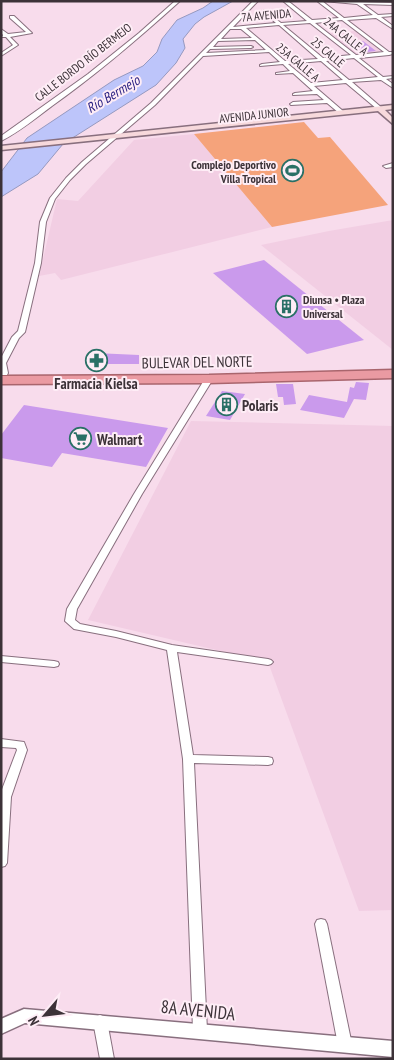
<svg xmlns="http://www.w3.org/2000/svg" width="394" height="1060" font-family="'PT Sans Narrow',sans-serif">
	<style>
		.built { fill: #f2cee3 }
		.green { fill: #f5a37b }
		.water { fill: #bdc5fa; stroke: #9699c0 }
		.building { fill: #ca9aec }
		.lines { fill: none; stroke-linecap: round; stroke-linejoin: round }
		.minor-casing { stroke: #886f7e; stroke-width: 2 }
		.tertiary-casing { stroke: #886f7e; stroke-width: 3 }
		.secondary-casing { stroke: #886f7e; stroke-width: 3 }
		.trunk-casing { stroke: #a9656d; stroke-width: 3 }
		.minor { fill: #fff; fill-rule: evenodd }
		.tertiary { fill: #fff; fill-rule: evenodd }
		.secondary { fill: #f7d9dc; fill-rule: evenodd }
		.trunk { fill: #ea9aa2; fill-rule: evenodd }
		.labels { text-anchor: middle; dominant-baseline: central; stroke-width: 4; stroke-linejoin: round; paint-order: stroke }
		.far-street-label { font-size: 12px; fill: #3c3238; stroke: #feedf6 }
		.far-poi-label { font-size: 12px; font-weight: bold; fill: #3c3238; stroke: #feedf6; text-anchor: end }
		.far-water-label { font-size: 14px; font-style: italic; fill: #2c2384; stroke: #feedf6 }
		.street-label { font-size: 15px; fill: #3c3238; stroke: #feedf6 }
		.poi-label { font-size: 15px; font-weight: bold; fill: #3c3238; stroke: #feedf6; text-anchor: start }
		.near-street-label { font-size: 18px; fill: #3c3238; stroke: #feedf6 }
	</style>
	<rect width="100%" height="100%" fill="#f8dcec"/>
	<g class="built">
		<path d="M355 31 369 40 384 52 355 54 330 33Z"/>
		<path d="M194 134 272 227 61 280 55 273 39 276 57 199 78 201 134 140Z"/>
		<path d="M393 220V350L261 245 329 231Z"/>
		<path d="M191 421 393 426V910L359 911 268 662 88 620Z"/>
	</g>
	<path class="green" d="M304 122 318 138 330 137 388 205 272 227 194 134Z"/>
	<path class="water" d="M213 1H233L204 17 195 24 183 39 185 48 176 63 156 85 63 144 38 174 1 197V172L27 138 114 80 143 66 157 52 162 39 177 20 203 8Z"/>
	<g class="building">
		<path d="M363 41 376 51 358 53 345 43Z"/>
		<path d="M264 260 364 340 307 354 213 273Z"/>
		<path d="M95 353 139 355V364H89Z"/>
		<path d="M356 382 369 383 366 400 354 399 344 418 300 410 309 395 347 402 350 387 354 388Z"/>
		<path d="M276 384H293L296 404 284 405 283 397H278Z"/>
		<path d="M222 391 245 394 230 420 206 416Z"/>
		<path d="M24 405 168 428 146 467 62 453 52 467 1 458V435Z"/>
	</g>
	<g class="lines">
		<defs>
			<g id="minor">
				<path d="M175 1H180C139 38 97 74 52 106 36 118 19 132 1 141V136L88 74 139 33Z"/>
				<path d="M253 1H258L233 27 276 23 263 12 264 10 281 23 307 21 283 1H288L312 20 339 18 317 1H322L344 18 373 15 357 4 323 1 393 3V5L363 4 378 15 393 14V16L381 17 393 26V29L376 18 347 20 389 52H393V54L389 55 359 58 383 77 393 76V78L386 79 393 84V88L381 80 352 82 382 108 377 109 346 83 314 86 343 111V113H339L327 103 291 105 290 104 293 102 324 100 317 94 293 95V94L295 93 313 91 293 73 276 74V73L290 71 283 64 260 66V65L262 64 280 62 269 52 203 56 155 105 86 164 70 180 55 199 46 222 41 263 25 332 19 338 6 363 8 373 7 375H1V358L12 337 18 331 35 263 40 222 50 198 66 178 82 162 151 103ZM342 20 384 52 356 55 315 23ZM310 23 351 55 323 58 283 25ZM279 25 318 59 285 61 246 28ZM230 29H241L252 38 221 39ZM255 40 266 50 206 53 210 49 251 48 253 47 251 46 213 47 218 41ZM354 58 378 77 349 80 326 61ZM321 61 343 80 311 83 288 64Z"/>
				<path d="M10 16H14L32 33 10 37 18 45 1 56V53L13 45 6 37H2L3 35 1 33V29L8 34 26 32 10 18Z"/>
				<path d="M393 163V167L386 168 383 166Z"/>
				<path d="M206 377H209L213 379 142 494 77 609 75 620 80 624 116 631 172 645 268 659 271 660 273 662 271 664 268 665 177 652 193 755 268 757 272 758 273 761 272 764 268 765 194 763 207 1030 205 1034 200 1036 195 1034 193 1030 183 759 167 650 116 637 74 629 65 621 67 609 134 494Z"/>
				<path d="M1 656 54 661 58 662 59 664 58 666 54 667 1 662Z"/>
				<path d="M1 739 24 742 27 750 11 797 7 863 5 866 1 867V792L17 750 16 748 1 747Z"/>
				<path d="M321 919 325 920 327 924 352 1045 350 1049 345 1051 340 1049 338 1045 315 924 317 920Z"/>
				<path d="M100 1015 105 1017 107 1021 114 1059H100L93 1021 95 1017Z"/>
			</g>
			<path id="tertiary" d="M24 1009 393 1041V1057L25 1023 1 1034V1019Z"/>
			<path id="secondary" d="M393 105V109L385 110 393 118V124L378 111 1 150V146Z"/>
			<path id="trunk" d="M393 370V378L209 383 1 384V376L209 375Z"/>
		</defs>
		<use href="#minor" class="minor-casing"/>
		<use href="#tertiary" class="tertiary-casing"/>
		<use href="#secondary" class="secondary-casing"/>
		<use href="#trunk" class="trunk-casing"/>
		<use href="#minor" class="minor"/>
		<use href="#tertiary" class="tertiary"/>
		<use href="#secondary" class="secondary"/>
		<use href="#trunk" class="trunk"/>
	</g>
	<defs>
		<symbol id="stadium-ring" viewBox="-11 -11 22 22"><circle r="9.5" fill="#feedf6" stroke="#2a7066" stroke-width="1.5"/><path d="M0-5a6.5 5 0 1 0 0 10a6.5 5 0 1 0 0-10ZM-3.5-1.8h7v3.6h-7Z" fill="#2a7066"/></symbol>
		<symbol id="building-ring" viewBox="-11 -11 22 22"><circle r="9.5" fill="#feedf6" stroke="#2a7066" stroke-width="1.5"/><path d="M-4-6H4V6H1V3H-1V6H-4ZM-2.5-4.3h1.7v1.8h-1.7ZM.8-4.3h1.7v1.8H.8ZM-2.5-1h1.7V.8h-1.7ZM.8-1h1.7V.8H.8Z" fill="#2a7066"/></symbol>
		<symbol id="pharmacy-ring" viewBox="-11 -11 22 22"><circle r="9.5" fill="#feedf6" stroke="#2a7066" stroke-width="1.5"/><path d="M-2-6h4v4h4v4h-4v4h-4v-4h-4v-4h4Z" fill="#2a7066"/></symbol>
		<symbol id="supermarket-ring" viewBox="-11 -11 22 22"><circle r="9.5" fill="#feedf6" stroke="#2a7066" stroke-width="1.5"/><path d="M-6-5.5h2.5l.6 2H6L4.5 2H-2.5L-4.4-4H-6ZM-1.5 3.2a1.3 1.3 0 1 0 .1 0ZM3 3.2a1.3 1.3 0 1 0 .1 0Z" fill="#2a7066"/></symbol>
	</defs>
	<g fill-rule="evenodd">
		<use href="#stadium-ring" x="280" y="158" width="25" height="25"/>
		<use href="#building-ring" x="274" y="294" width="25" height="25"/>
		<use href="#pharmacy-ring" x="84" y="348" width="25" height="25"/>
		<use href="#building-ring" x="214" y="392" width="25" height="25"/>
		<use href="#supermarket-ring" x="68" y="426" width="25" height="25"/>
	</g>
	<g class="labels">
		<g class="far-street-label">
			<text transform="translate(266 15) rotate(-5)">7A AVENIDA</text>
			<text transform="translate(346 36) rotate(39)">24A CALLE A</text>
			<text transform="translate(328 52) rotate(40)">25 CALLE</text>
			<text transform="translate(83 62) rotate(-38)">CALLE BORDO RÍO BERMEJO</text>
			<text transform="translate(298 62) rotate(40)">25A CALLE A</text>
			<text transform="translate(254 115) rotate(-6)">AVENIDA JUNIOR</text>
		</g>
		<g class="far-poi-label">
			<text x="276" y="164">Complejo Deportivo<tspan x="276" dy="14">Villa Tropical</tspan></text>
			<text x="303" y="299" text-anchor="start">Diunsa • Plaza<tspan x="303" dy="14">Universal</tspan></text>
		</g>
		<g class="far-water-label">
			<text transform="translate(113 94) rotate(-31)">Río Bermejo</text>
		</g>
		<g class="street-label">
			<text transform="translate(197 362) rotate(-1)">BULEVAR DEL NORTE</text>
		</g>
		<g class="poi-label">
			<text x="96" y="383" text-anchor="middle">Farmacia Kielsa</text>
			<text x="242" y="405">Polaris</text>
			<text x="97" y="439">Walmart</text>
		</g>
		<g class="near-street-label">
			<text transform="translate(198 1010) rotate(6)">8A AVENIDA</text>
		</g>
	</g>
	<rect width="394" height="1060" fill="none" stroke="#3c3238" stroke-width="5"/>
	<g transform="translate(45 1015) rotate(242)" stroke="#feedf6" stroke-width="4" paint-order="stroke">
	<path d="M0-4L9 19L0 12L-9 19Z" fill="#3c3238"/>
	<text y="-8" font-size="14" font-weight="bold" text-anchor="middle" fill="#3c3238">N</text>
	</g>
</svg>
